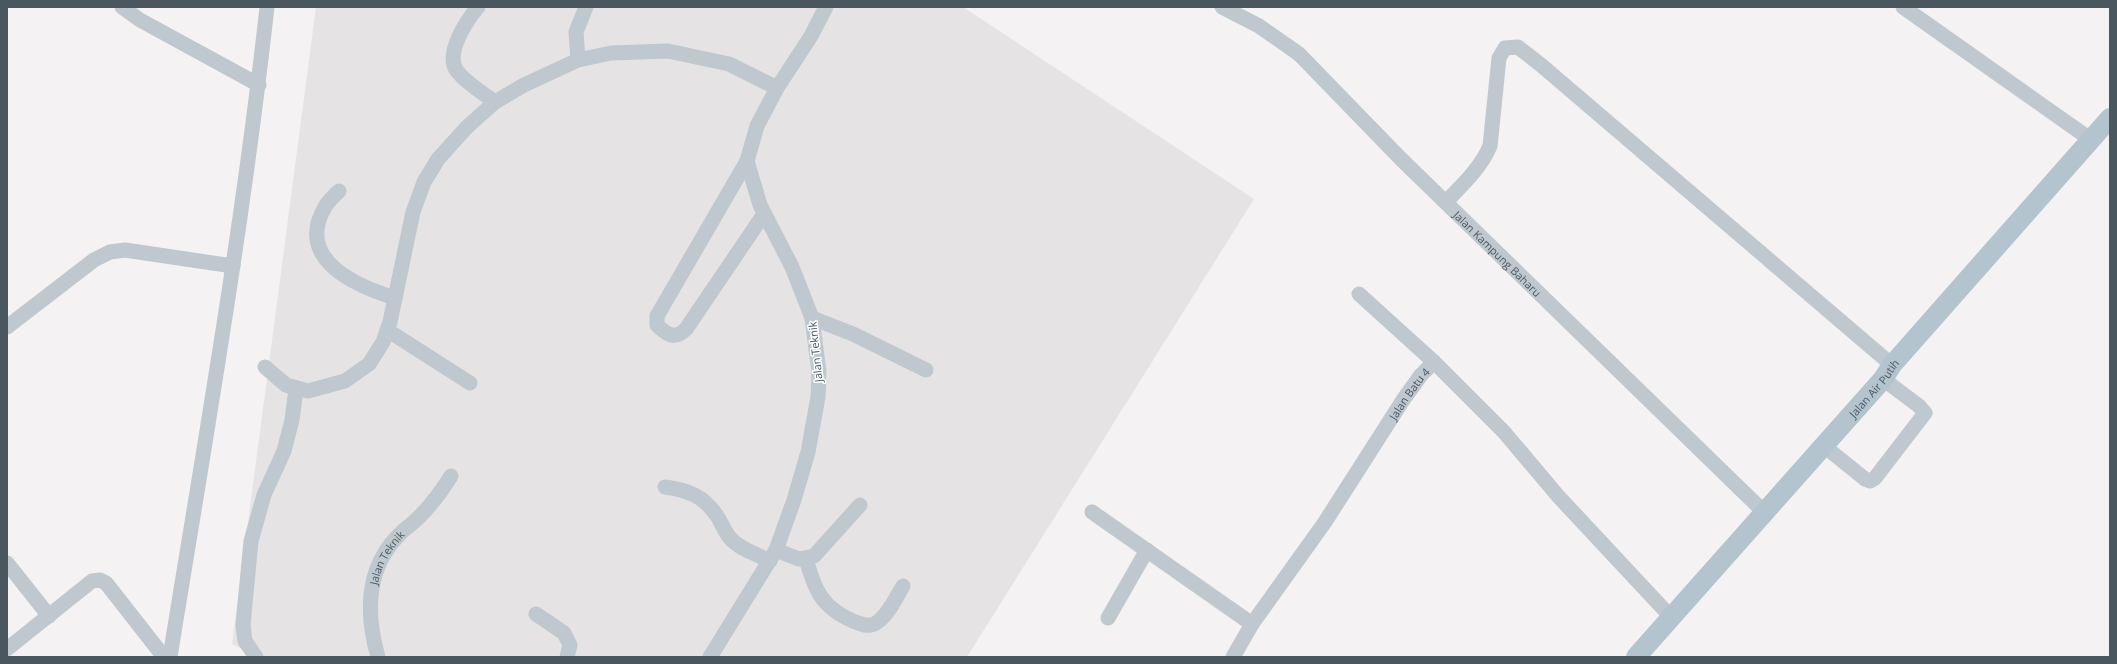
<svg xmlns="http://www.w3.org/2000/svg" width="2117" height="664" font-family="'Open Sans',sans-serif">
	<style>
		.education { fill: #e5e3e4 }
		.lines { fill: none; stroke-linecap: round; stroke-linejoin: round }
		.minor { stroke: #bec8ce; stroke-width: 15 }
		.major { stroke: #b3c4cf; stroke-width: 20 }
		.labels { text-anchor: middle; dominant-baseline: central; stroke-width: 3; stroke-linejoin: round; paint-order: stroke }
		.street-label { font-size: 11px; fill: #4a575f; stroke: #fff }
	</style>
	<rect width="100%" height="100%" fill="#f4f2f2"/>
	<path class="education" d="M316 7H963L1254 199 967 657H258L232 644Z"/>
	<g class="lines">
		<g class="minor">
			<path d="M122 7 140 20 259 85"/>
			<path d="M478 7C467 20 444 54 457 71 466 83 483 93 495 102"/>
			<path id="s1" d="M1222 7 1259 26 1299 54 1401 159 1765 513"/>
			<path d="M1903 7 2090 139"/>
			<path d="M578 60 576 32 586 7"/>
			<path d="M747 161 657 316V325C667 335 675 340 686 329L764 214"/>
			<path d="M339 191C334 196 328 201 325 207 294 259 356 286 395 298"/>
			<path d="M1446 202C1462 185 1480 169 1490 146L1499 58 1505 48 1518 47 1541 65 1892 365"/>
			<path d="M1359 294 1434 362"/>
			<path d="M812 318 853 334 926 370"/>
			<path d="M7 327 94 260 110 252 125 250 233 266"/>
			<path d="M387 330 470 383"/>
			<path d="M265 367 286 385 308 391 345 381 369 364 383 342 390 322 413 212 424 182 438 159 467 127 495 102 524 85 578 60 611 53 668 51 729 64 777 88"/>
			<path d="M1824 446 1865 479 1870 481 1875 478 1925 413 1919 406 1883 379"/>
			<path d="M665 487C688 490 704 496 717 516 722 523 724 531 730 538 739 549 757 554 770 561"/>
			<path d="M1092 512 1252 624"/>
			<path d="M776 550 799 559 814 556 860 505"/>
			<path d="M806 559C815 590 821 607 853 621 860 624 869 628 876 623 888 616 896 597 903 586"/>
			<path d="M7 563 49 616"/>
			<path d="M536 614 564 633 570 645 567 657"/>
			<path d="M1108 618 1147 550"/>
			<path d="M7 649 92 581 100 580 106 583 164 657"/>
			<path d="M170 657C205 441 243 225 267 7"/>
			<path d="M256 657 245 641 243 625 251 541 264 495 284 451 292 420 296 389"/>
			<path id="s2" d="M378 657C366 615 365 571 397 537 403 530 411 525 417 519 431 506 441 492 451 476"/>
			<path d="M710 657 776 550 794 500 808 452 818 397 819 372 812 318 792 267 760 205 747 161 757 126 777 88 811 36 826 7"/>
			<path id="s3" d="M1233 657 1252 624 1325 522 1403 400 1421 375 1434 362 1504 432 1558 496 1671 617"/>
		</g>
		<path class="major" id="s4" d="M1636 657 1883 379 1892 365 2110 118"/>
	</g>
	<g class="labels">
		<g class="street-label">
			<text stroke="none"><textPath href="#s1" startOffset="372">Jalan Kampung Baharu</textPath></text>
			<text transform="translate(815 352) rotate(-96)">Jalan Teknik</text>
			<text stroke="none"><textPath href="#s4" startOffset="359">Jalan Air Putih</textPath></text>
			<text stroke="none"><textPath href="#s3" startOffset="317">Jalan Batu 4</textPath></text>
			<text stroke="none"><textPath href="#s2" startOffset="104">Jalan Teknik</textPath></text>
		</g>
	</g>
	<rect width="2117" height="664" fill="none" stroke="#4a575f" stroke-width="16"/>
</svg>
